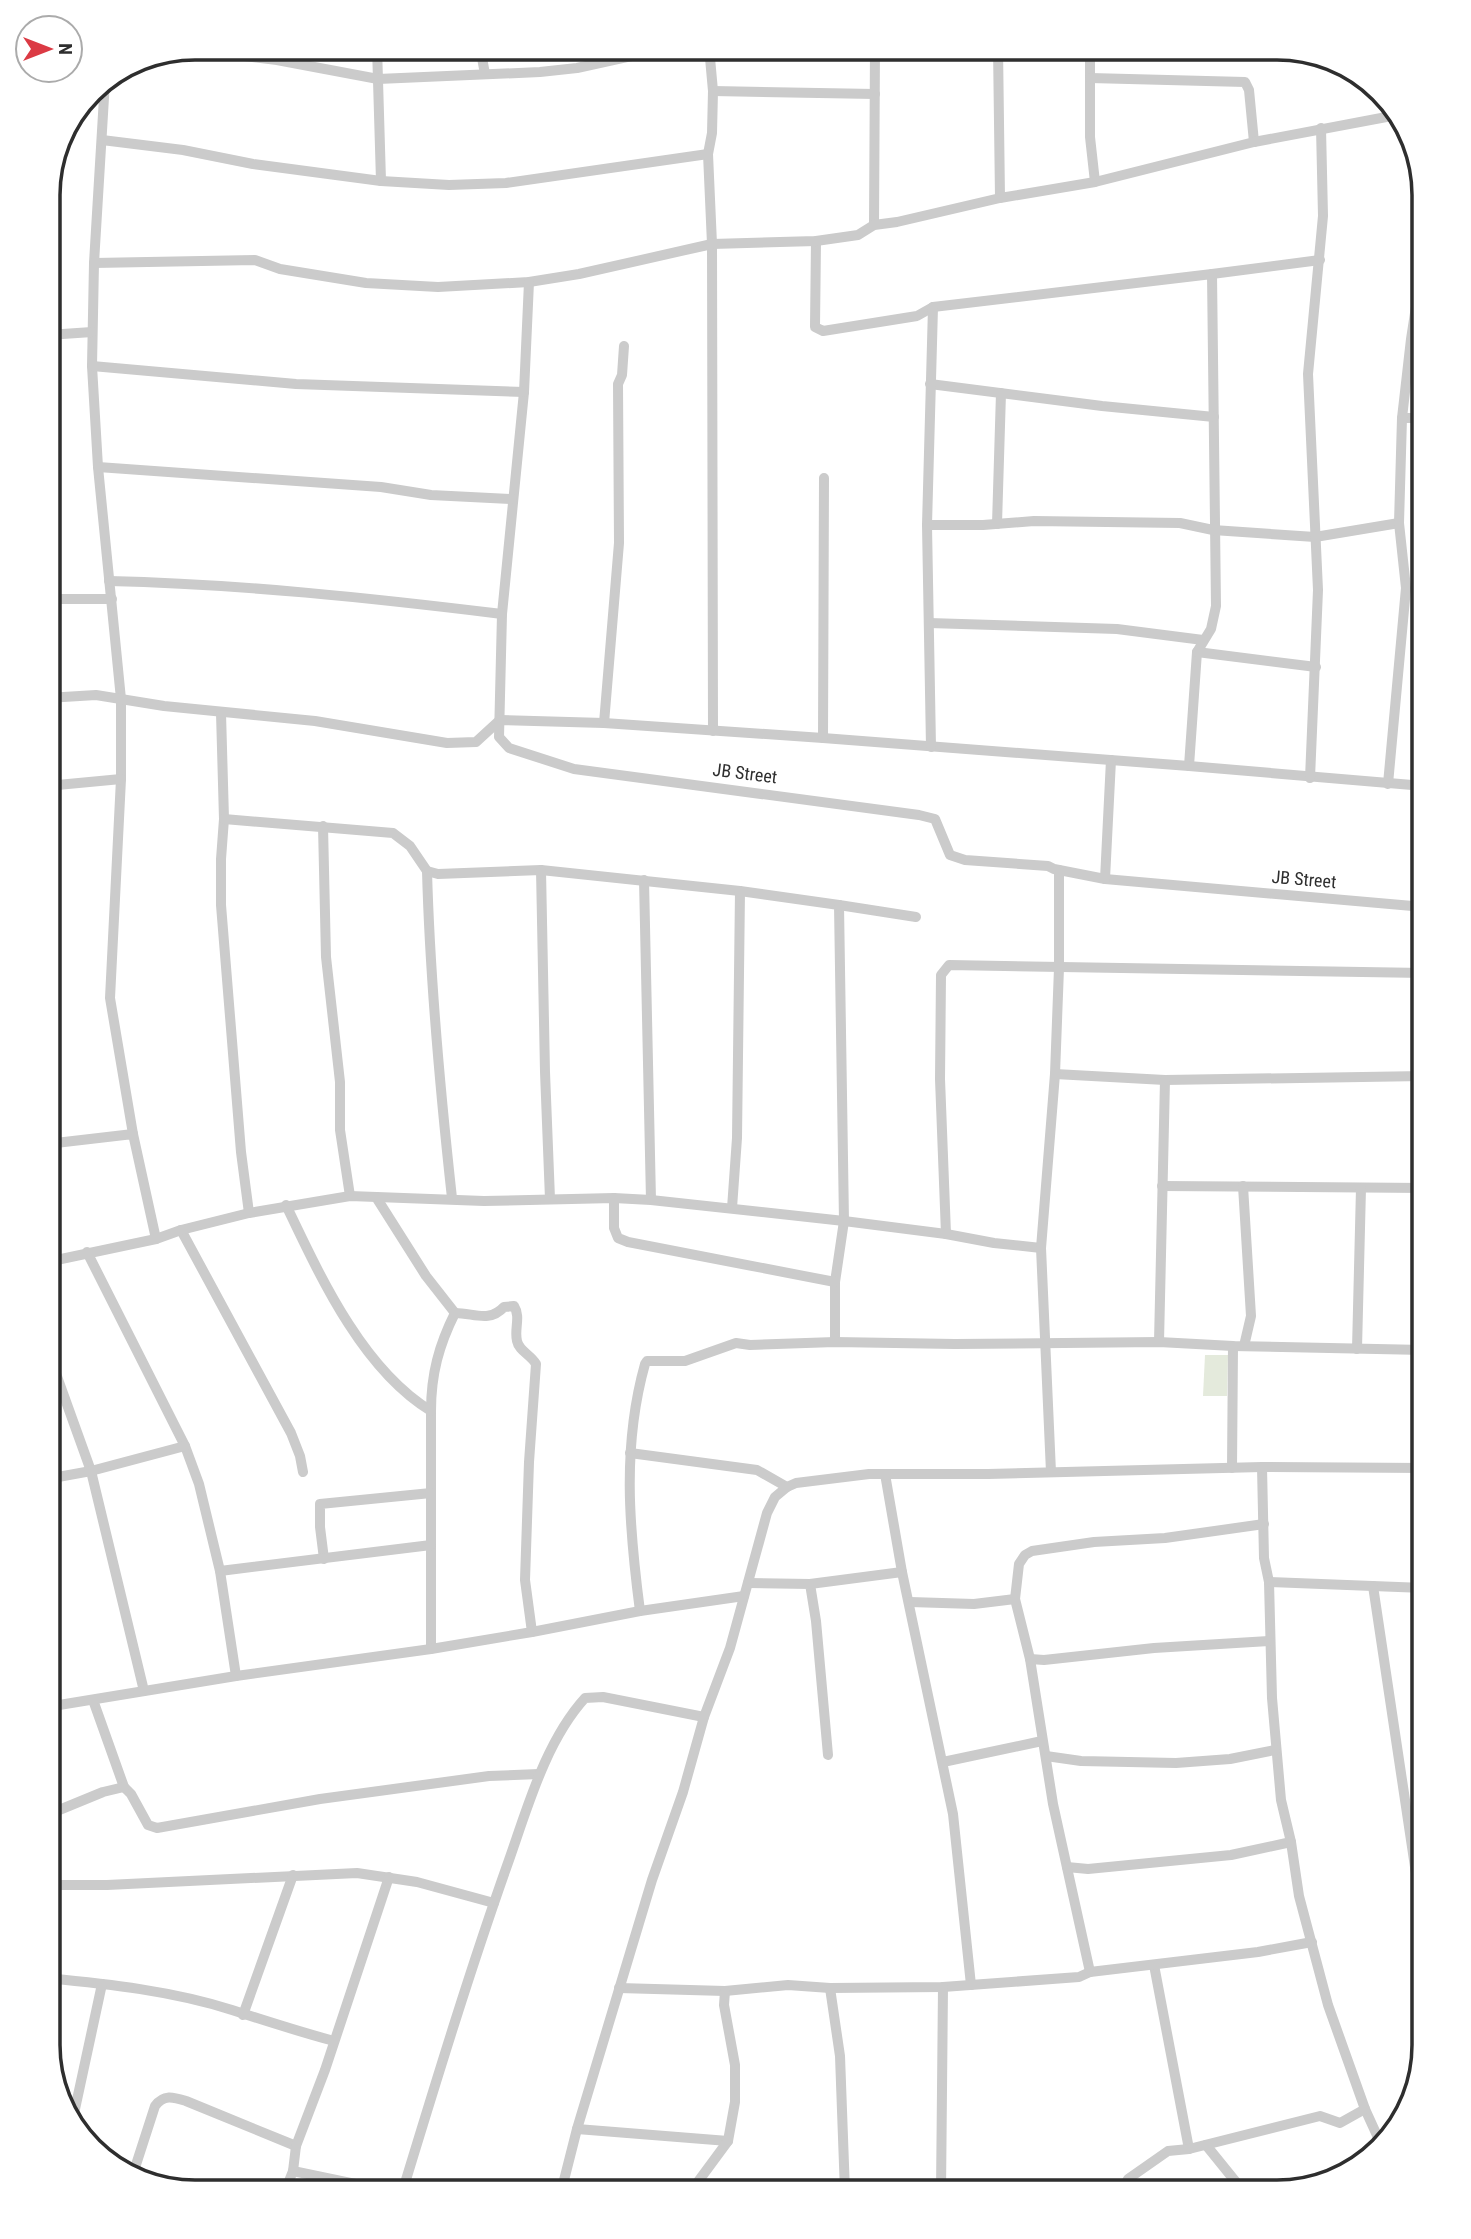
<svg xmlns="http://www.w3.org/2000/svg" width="1471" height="2239" font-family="'Roboto Condensed',sans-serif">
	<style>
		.green { fill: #e4eadc }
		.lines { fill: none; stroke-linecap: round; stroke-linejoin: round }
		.minor { stroke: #cbcbcb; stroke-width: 10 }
		.labels { text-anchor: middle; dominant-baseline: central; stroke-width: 7; stroke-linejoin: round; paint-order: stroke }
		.street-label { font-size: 18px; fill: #2e2e2e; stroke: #fff }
		.rim { fill: none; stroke: #2e2e2e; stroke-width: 3.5 }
	</style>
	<rect width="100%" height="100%" fill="#fff"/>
	<path class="green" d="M1205 1355H1228L1227 1396H1203Z"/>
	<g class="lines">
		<g class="minor">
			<path d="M377 47 381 181"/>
			<path d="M480 47 485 74"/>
			<path d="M709 47 713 91 712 133 708 154 712 244 713 731"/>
			<path d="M998 47 1000 198"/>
			<path d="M1090 47V137L1095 182"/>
			<path d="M188 49 277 60 378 79 540 72 577 68 636 55 683 47"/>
			<path d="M1090 78 1245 82 1249 90 1254 142"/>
			<path d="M105 81 94 263 92 366 98 467 121 699V779L110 998 133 1134"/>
			<path d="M713 91 875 94"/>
			<path d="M102 140 183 150 253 164 381 181 449 185 506 183 708 154"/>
			<path d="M874 225 875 47"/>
			<path d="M816 241 815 327 823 331 917 316 933 307 1212 274 1216 606 1211 629 1197 652 1189 766"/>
			<path d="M94 263 255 260 280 269 366 283 438 287 529 282 579 274 712 244 816 241 858 235 874 225 897 222 1000 198 1095 182 1254 142 1397 115"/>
			<path d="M1212 274 1320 260"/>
			<path d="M529 282 524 392 502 614 499 737 509 748 574 769 919 815 935 819 950 855 965 860 1048 866 1054 869 1105 879 1424 907"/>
			<path d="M48 335 92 332"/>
			<path d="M92 366 296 384 524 392"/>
			<path d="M930 384 1102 406 1214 417"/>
			<path d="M1402 418H1424"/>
			<path d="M98 467 381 487 431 495 512 499"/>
			<path d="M997 524 1001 393"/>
			<path d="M927 525H983L1034 521 1180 523 1213 530 1315 537 1399 523"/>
			<path d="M109 581C240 584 371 598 502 614"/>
			<path d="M47 599H112"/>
			<path d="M929 623 1117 629 1203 640"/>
			<path d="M1197 652 1316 667"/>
			<path d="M47 698 96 695 164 706 315 721 447 743 476 742 500 720 604 723 823 738 1189 766 1424 786"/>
			<path d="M221 713 224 819 221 859V905L241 1152 249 1213"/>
			<path d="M604 723 619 543 618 384 622 375 624 346"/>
			<path d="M823 738 824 478"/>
			<path d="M931 747 927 525 933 307"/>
			<path d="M1310 778 1318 590 1308 374 1323 216 1321 128"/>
			<path d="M1388 784 1406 588 1399 523 1402 418 1411 339 1424 255"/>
			<path d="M47 786 121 779"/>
			<path d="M224 819 393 833 410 846 427 871 438 874 541 870 740 891 839 905 844 1221 835 1282V1342"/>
			<path d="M323 826 326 957 340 1082V1130L350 1196"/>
			<path d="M541 870 545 1072 550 1199"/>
			<path d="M427 871C430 981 440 1089 452 1198"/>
			<path d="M1105 879 1111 760"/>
			<path d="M644 880 651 1200"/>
			<path d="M839 905 916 917"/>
			<path d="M1055 1074 1165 1080 1424 1076"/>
			<path d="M47 1144 133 1134 156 1239"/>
			<path d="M1162 1186 1424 1188"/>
			<path d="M1243 1186 1251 1316 1244 1346"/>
			<path d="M376 1197 426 1276 455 1313"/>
			<path d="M614 1198V1228L618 1238 628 1242 835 1282"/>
			<path d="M286 1205C320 1276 362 1369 431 1411V1649"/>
			<path d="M732 1208 737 1138 740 891"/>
			<path d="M181 1230 291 1433 300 1456 303 1472"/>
			<path d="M946 1234 940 1079 941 975 949 965 1424 973"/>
			<path d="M87 1252 185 1446 199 1484 220 1571 236 1676"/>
			<path d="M47 1262 156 1239 181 1230 249 1213 350 1196 484 1201 614 1198 651 1200 844 1221 946 1234 994 1243 1041 1248"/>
			<path d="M1159 1342 1165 1080"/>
			<path d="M47 1343 55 1371 91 1471 144 1691"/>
			<path d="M1357 1349 1361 1188"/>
			<path d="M431 1411C431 1374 439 1345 455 1313 474 1313 489 1323 504 1307L514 1306C521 1317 514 1329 517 1341 519 1351 531 1355 536 1364L529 1462 525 1580 532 1632"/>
			<path d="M630 1453 757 1470 787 1487"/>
			<path d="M1262 1467 1264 1558 1269 1582 1272 1698 1281 1800 1291 1842 1299 1896 1328 2005 1365 2109 1380 2142"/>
			<path d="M1232 1468 1233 1346"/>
			<path d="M1051 1472 1041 1248 1055 1074 1059 968V870"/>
			<path d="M885 1474 902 1572 953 1814 971 1985"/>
			<path d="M47 1479 91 1471 185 1446"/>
			<path d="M324 1559 320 1527V1504L431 1493"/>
			<path d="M220 1571 431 1545"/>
			<path d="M1269 1582 1424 1588"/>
			<path d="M748 1583 810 1584 816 1621 828 1755"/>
			<path d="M810 1584 902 1572"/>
			<path d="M1373 1586 1424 1927"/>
			<path d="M910 1602 974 1604 1015 1599"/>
			<path d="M640 1611C629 1527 622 1446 645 1364L647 1361H685L736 1343 750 1345 835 1342 955 1344 1159 1342 1233 1346 1424 1350"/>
			<path d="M1030 1659 1044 1660 1154 1648 1269 1641"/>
			<path d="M93 1700 124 1787 131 1794 148 1825 157 1828 320 1799 489 1776 539 1774"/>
			<path d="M47 1707 236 1676 431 1649 532 1632 640 1611 744 1596"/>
			<path d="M1046 1756 1081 1761 1176 1763 1230 1759 1275 1750"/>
			<path d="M943 1762 1042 1741"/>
			<path d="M47 1815 103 1792 124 1787"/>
			<path d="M1067 1867 1088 1869 1231 1855 1291 1842"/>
			<path d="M47 1885H107L357 1873 417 1882 494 1903"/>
			<path d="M1154 1965 1189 2149"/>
			<path d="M1090 1972 1053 1804 1030 1659 1015 1599 1019 1564 1025 1555 1032 1551 1094 1542 1165 1538 1264 1524"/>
			<path d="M47 1978C108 1984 173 1991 232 2010 266 2021 300 2032 334 2041"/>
			<path d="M619 1988 725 1991 788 1985 830 1988 943 1987 1079 1977 1090 1972 1258 1952 1312 1942"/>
			<path d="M830 1988 840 2056 845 2192"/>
			<path d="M243 2015 293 1875"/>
			<path d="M72 2123 102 1984"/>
			<path d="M577 2129 728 2141"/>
			<path d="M1206 2145 1244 2192"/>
			<path d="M293 2171 384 2190 405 2183C438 2075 471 1967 509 1860 528 1806 546 1741 585 1698L603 1697 704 1717"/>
			<path d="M133 2174 155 2106C164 2094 173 2097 186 2101L296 2146"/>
			<path d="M285 2191 293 2171 296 2146 325 2070 389 1877"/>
			<path d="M561 2192 577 2129 652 1880 683 1792 704 1717 730 1648 767 1513 775 1497 787 1487 796 1483 869 1474H988L1262 1467 1424 1468"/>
			<path d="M695 2192 697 2183 728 2141 735 2102V2065L724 2005 725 1991"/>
			<path d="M941 2192 943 1987"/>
			<path d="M1122 2192 1128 2179 1168 2151 1189 2149 1320 2116 1340 2123 1365 2109"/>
		</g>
	</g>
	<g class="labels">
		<g class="street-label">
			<text transform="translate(745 773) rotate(7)">JB Street</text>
			<text transform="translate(1304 879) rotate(5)">JB Street</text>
		</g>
	</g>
	<path d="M0 0H1471V2239H0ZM195 60H1277A135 135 0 0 1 1412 195V2045A135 135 0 0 1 1277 2180H195A135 135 0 0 1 60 2045V195A135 135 0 0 1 195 60Z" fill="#fff" fill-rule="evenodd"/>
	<path class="rim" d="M195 60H1277A135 135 0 0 1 1412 195V2045A135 135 0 0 1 1277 2180H195A135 135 0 0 1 60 2045V195A135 135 0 0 1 195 60Z"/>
	<g transform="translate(49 49) rotate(90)"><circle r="33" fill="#ffffff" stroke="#ababab" stroke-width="2"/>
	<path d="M0-5L12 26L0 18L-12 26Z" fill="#db3a44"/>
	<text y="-10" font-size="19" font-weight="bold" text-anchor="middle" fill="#2e2e2e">N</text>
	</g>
</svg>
